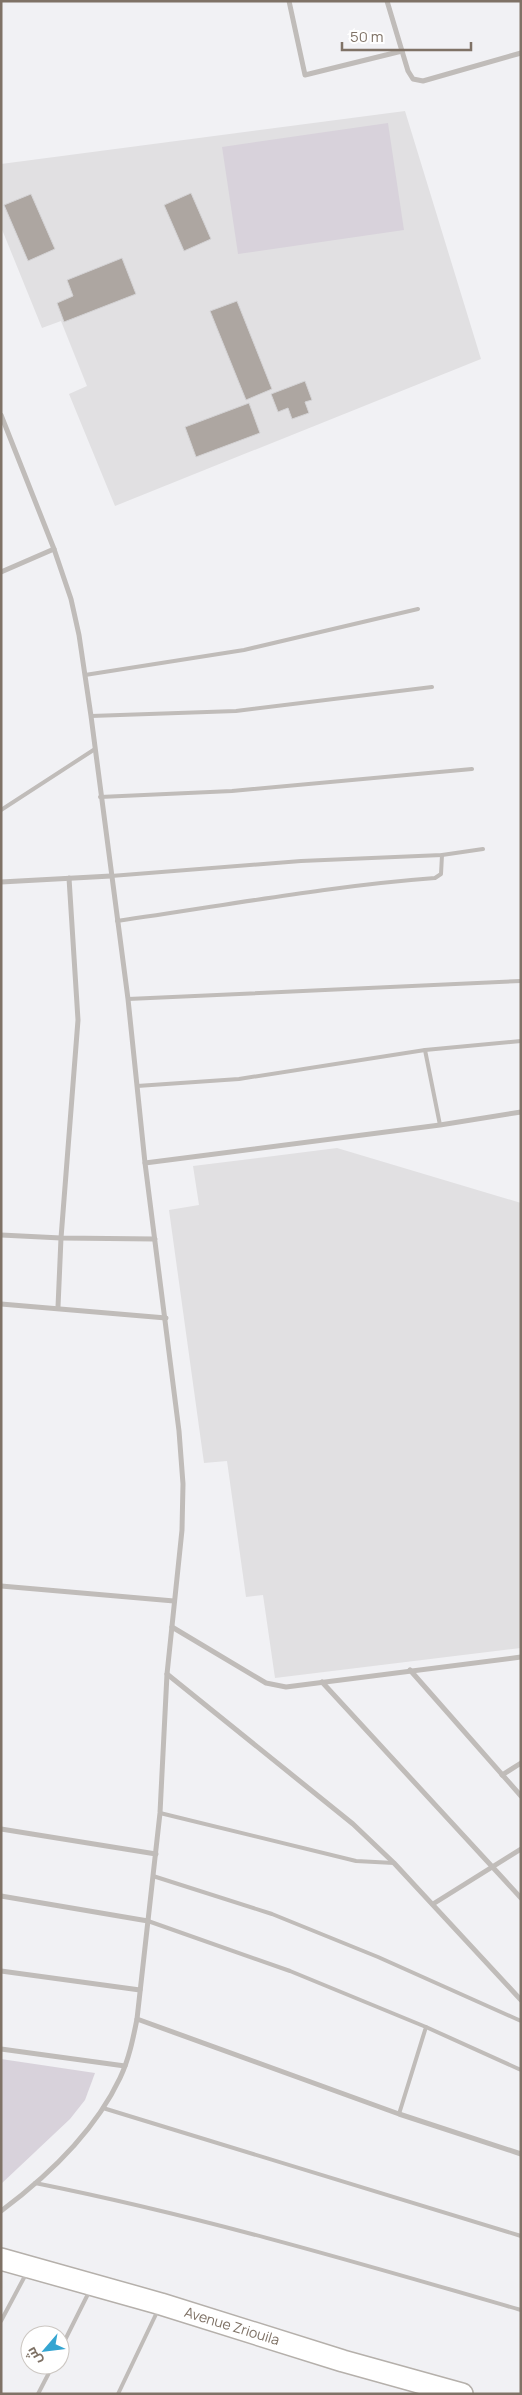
<svg xmlns="http://www.w3.org/2000/svg" width="522" height="2395" font-family="Manrope,Cairo,sans-serif">
	<style>
		.built { fill: #e1e0e2 }
		.green { fill: #d8d2db }
		.building { fill: #ada6a1; stroke: #d4d3d5 }
		.lines { fill: none; stroke-linecap: round; stroke-linejoin: round }
		.secondary-casing { stroke: #b5b0ab; stroke-width: 24 }
		.lane { stroke: #c0bcb9; stroke-width: 4 }
		.street { stroke: #c0bcb9; stroke-width: 5 }
		.secondary { stroke: #fff; stroke-width: 21 }
		.labels { text-anchor: middle; stroke-width: 5; stroke-linejoin: round; paint-order: stroke }
		.street-label { font-size: 14px; fill: #7f7266; stroke: #fff }
	</style>
	<rect width="100%" height="100%" fill="#f1f1f4"/>
	<g class="built">
		<path d="M405 111 481 359 115 506 69 394 87 386 61 321 42 328 1 227V164Z"/>
		<path d="M337 1148 521 1203V1648L275 1678 263 1595 246 1597 227 1461 204 1463 169 1210 199 1205 193 1166Z"/>
	</g>
	<g class="green">
		<path d="M388 123 404 230 238 254 222 147Z"/>
		<path d="M1 2059 95 2073 85 2100 70 2119 1 2184Z"/>
	</g>
	<g class="building">
		<path d="M191 193 211 239 184 251 164 205Z"/>
		<path d="M31 194 55 249 28 261 4 205Z"/>
		<path d="M122 258 136 294 64 322 57 303 73 296 67 280Z"/>
		<path d="M237 301 272 389 246 400 210 311Z"/>
		<path d="M305 381 312 400 305 402 309 413 292 419 288 408 278 412 271 394Z"/>
		<path d="M249 403 260 433 196 457 185 427Z"/>
	</g>
	<g class="lines">
		<defs>
			<path id="secondary" d="M1 2259 161 2304 343 2361 462 2394"/>
		</defs>
		<use href="#secondary" class="secondary-casing"/>
		<g class="lane">
			<path d="M85 675 244 650 418 609"/>
			<path d="M91 716 236 711 432 687"/>
			<path d="M100 797 232 791 472 769"/>
			<path d="M1 810 95 749"/>
			<path d="M111 876 301 861 442 855 483 849"/>
			<path d="M117 921C223 906 328 886 435 878L441 874 442 855"/>
			<path d="M128 999 521 981"/>
			<path d="M425 1050 440 1125"/>
			<path d="M137 1086 239 1079 425 1050 521 1041"/>
			<path d="M160 1813 356 1861 394 1863"/>
			<path d="M153 1876 272 1914 378 1957 521 2021"/>
			<path d="M148 1921 290 1971 426 2027 399 2114"/>
			<path d="M426 2027 521 2070"/>
			<path d="M103 2108 521 2236"/>
			<path d="M35 2183C200 2216 359 2263 521 2310"/>
			<path d="M1 2321 26 2274"/>
			<path d="M60 2350 89 2292"/>
			<path d="M38 2394 53 2365"/>
			<path d="M118 2394 158 2310"/>
		</g>
		<g class="street">
			<path d="M289 1 305 75 402 51"/>
			<path d="M387 1 408 71 413 79 423 81 521 53"/>
			<path d="M1 415 54 549 71 599 79 635 91 716 128 999 145 1163 179 1431 183 1484 182 1530 167 1674 160 1813 137 2019C133 2039 129 2059 120 2078 95 2131 48 2176 1 2211"/>
			<path d="M1 572 54 549"/>
			<path d="M1 882 111 876"/>
			<path d="M145 1163 440 1125 521 1112"/>
			<path d="M1 1235 61 1238 155 1239"/>
			<path d="M1 1304 166 1318"/>
			<path d="M58 1307 61 1238 78 1020 69 878"/>
			<path d="M1 1586 174 1601"/>
			<path d="M172 1627 266 1683 286 1687 521 1657"/>
			<path d="M410 1670 521 1796"/>
			<path d="M167 1674 353 1824 394 1863 521 2000"/>
			<path d="M322 1682 521 1898"/>
			<path d="M502 1775 521 1763"/>
			<path d="M1 1829 156 1854"/>
			<path d="M1 1896 148 1921"/>
			<path d="M433 1904 521 1849"/>
			<path d="M1 1971 140 1990"/>
			<path d="M137 2019 399 2114 521 2154"/>
			<path d="M1 2049 125 2066"/>
		</g>
		<use href="#secondary" class="secondary"/>
	</g>
	<g class="labels">
		<g class="street-label">
			<text transform="translate(232 2326) rotate(17)" y="5">Avenue Zriouila</text>
		</g>
	</g>
	<rect width="522" height="2395" fill="none" stroke="#7f7266" stroke-width="5"/>
	<g transform="translate(45 2350) rotate(242)"><circle r="24" fill="#ffffff" stroke="#ccc7c2"/>
	<path d="M0-4L9 19L0 12L-9 19Z" fill="#34a5d1"/>
	<text y="-8" font-size="14" font-weight="bold" text-anchor="middle" fill="#7f7266">ش</text>
	</g>
	<path d="M342 42v8h129v-8" fill="none" stroke="#7f7266" stroke-width="2.5"/>
	<text x="350" y="42" font-size="15" fill="#7f7266" stroke="#ffffff" stroke-width="4" paint-order="stroke">50 m</text>
</svg>
